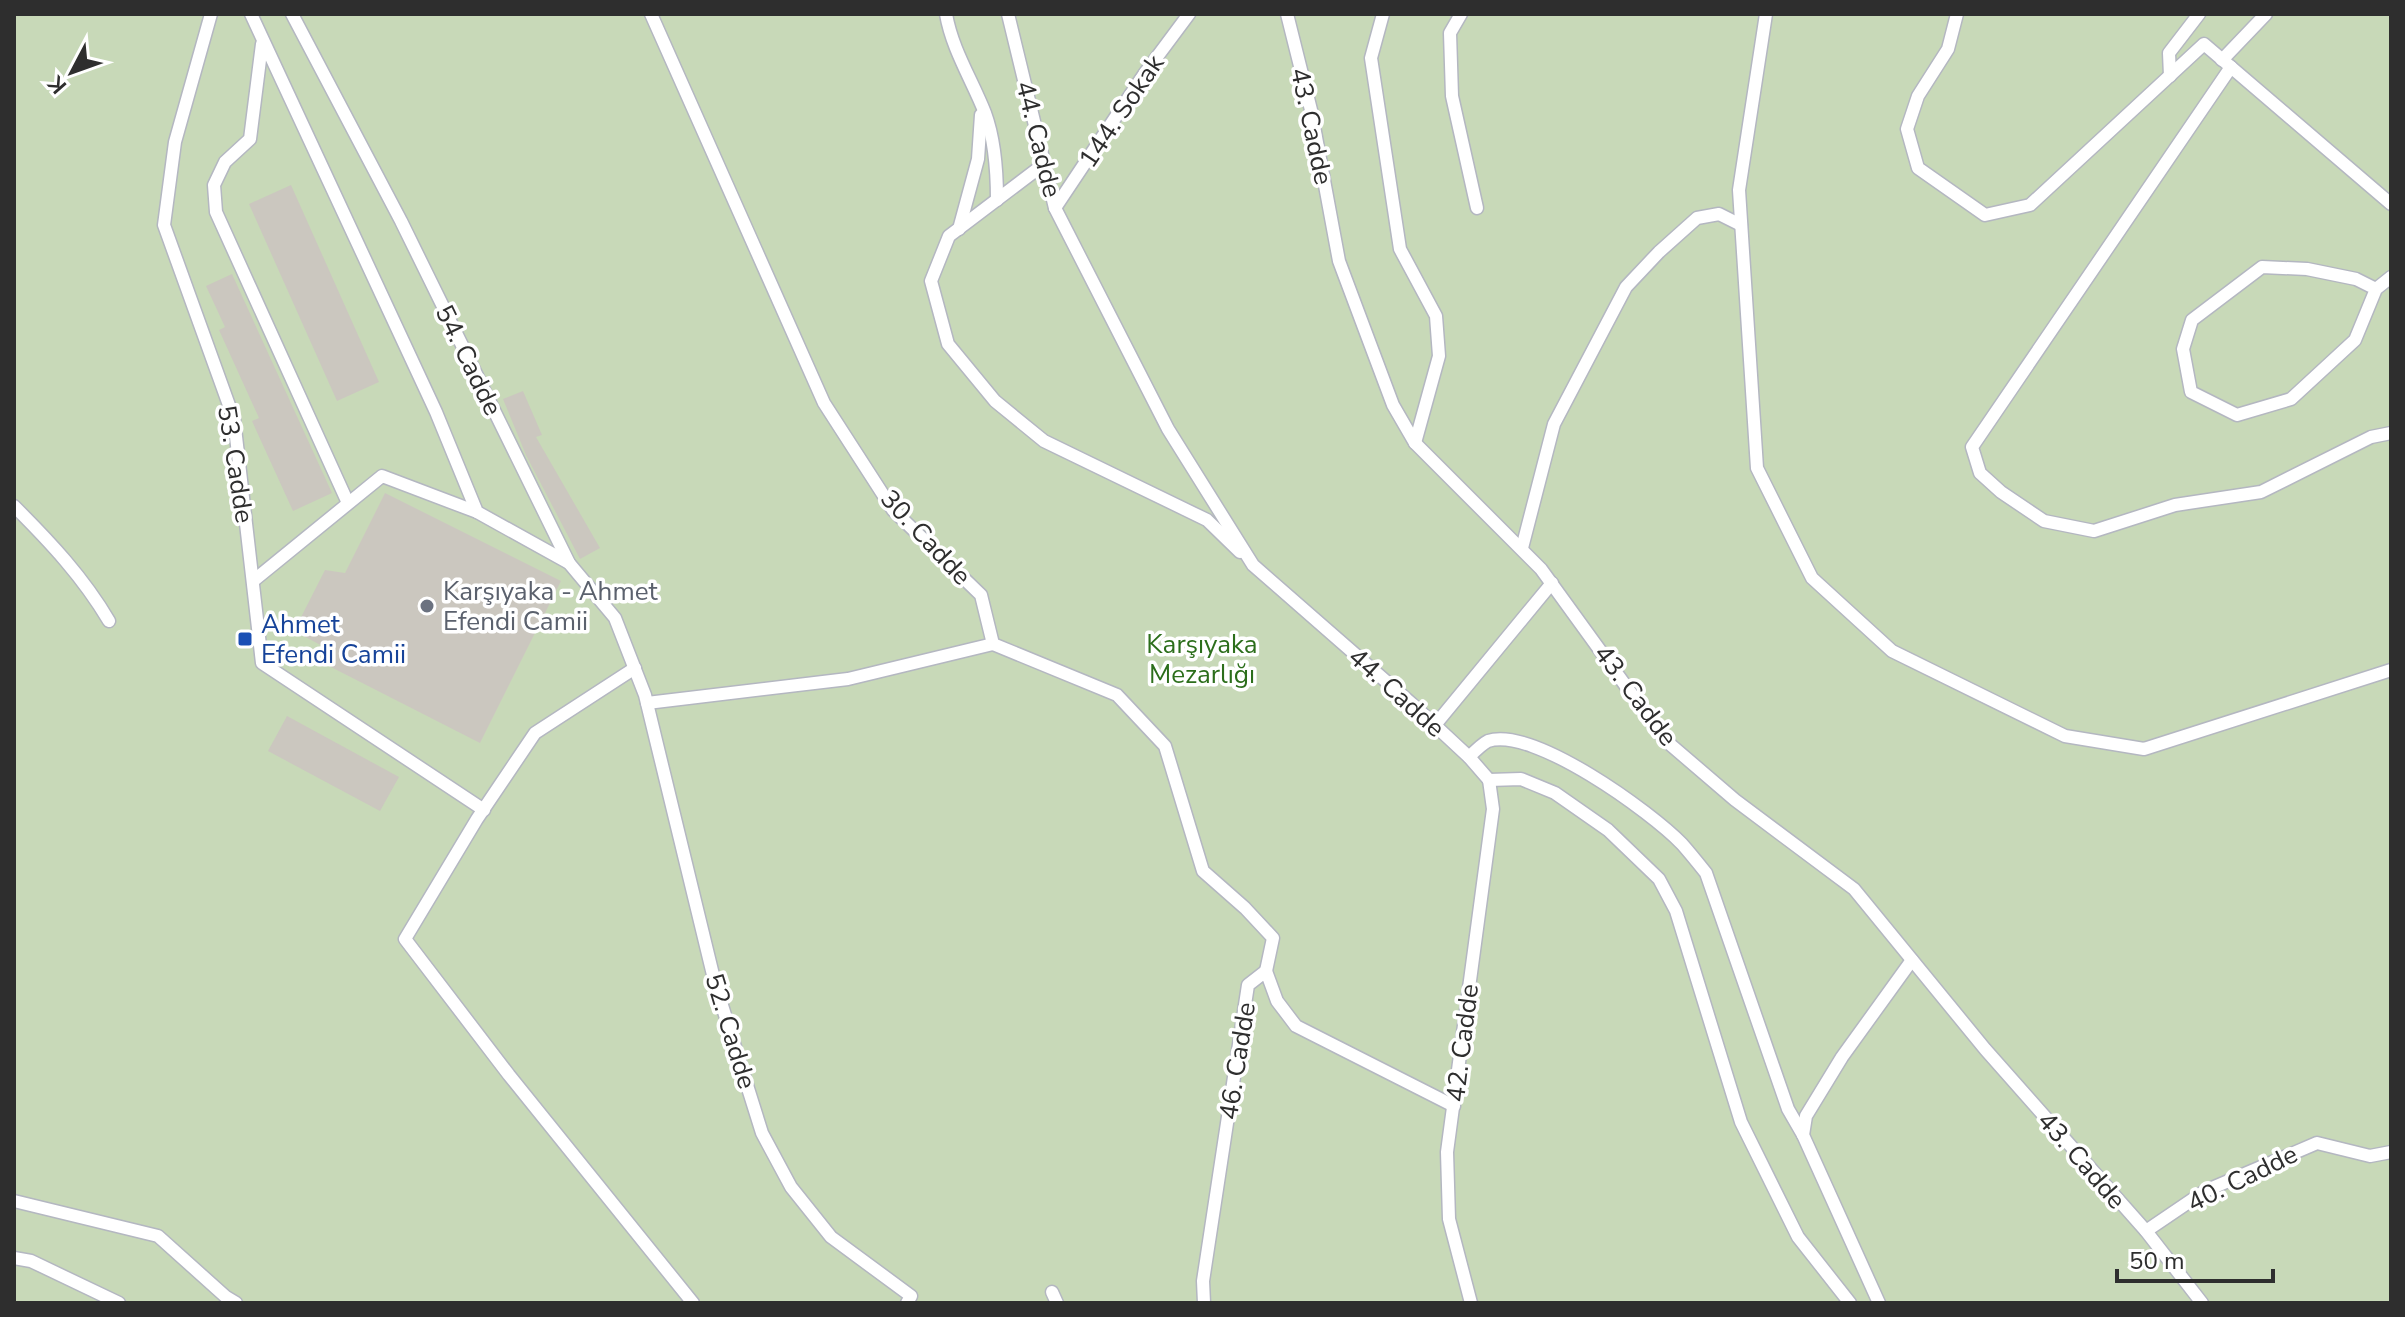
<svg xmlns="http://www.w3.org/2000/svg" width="2405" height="1317" font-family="'Nunito Sans',sans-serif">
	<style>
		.cemetery { fill: #c8d9b8 }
		.building { fill: #cbc7bf }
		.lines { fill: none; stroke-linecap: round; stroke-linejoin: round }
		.lane-casing { stroke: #b4b7c1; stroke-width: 15 }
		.lane { stroke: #fff; stroke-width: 12 }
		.worship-dot { fill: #6b7280; stroke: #fff; stroke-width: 3 }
		.transit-dot { fill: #1a4fb4; stroke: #fff; stroke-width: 3 }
		.labels { text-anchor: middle; stroke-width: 7; stroke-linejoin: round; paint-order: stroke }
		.street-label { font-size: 26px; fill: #2e2e2e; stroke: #fff }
		.worship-label { font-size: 26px; fill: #5b616d; stroke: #fff; text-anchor: start }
		.transit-label { font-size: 26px; fill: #164399; stroke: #fff; text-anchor: start }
		.park-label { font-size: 26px; fill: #2c6e1b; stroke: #fff }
	</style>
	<rect width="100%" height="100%" fill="#efe9e1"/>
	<rect class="cemetery" x="14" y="14" width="2377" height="1289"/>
	<g class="building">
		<path d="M291 185 379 382 337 401 249 204Z"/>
		<path d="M232 274 332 493 293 511 252 421 259 418 219 330 225 327 206 286Z"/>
		<path d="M523 391 542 435 536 437 600 548 580 559 526 455 503 399Z"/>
		<path d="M385 493 561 581 480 743 325 664 332 651 294 631 325 570 345 573Z"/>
		<path d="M287 716 399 777 380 811 268 751Z"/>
	</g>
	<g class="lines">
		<defs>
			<g id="lane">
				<path d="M211 14 175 142 164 225 234 419 262 663 484 810"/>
				<path d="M251 14 436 412 477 512 569 563"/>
				<path d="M292 14 401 221 569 563 615 618 645 695 715 983 762 1133 791 1187 831 1237 911 1296 907 1303"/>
				<path d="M651 14 824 403 893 510 981 595 993 644 1117 695 1165 746 1203 871 1245 908 1273 938 1266 971"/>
				<path d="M946 14C952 49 972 80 985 113 995 140 997 172 997 200"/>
				<path d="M1008 14 1055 208 1168 429 1253 565 1412 704 1469 757 1489 780"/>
				<path d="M1287 14 1311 110 1339 261 1393 405 1415 443 1541 569 1665 740 1735 800 1854 889 1985 1049 2146 1231 2202 1303"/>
				<path d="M1383 14 1371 58 1400 249 1436 316 1439 356 1415 443"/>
				<path d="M1461 14 1450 33 1452 96 1477 208"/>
				<path d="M1766 14 1739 190 1757 468 1812 578 1892 651 2065 736 2144 749 2391 670"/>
				<path d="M1957 14 1948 49 1918 96 1907 129 1918 168 1985 215 2030 205 2204 44 2391 204"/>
				<path d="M262 44 250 139 225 162 214 185 216 212 348 503"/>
				<path d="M2222 60 2266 14"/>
				<path d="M2231 67 1972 447 1980 473 2001 492 2044 521 2094 531 2175 505 2261 492 2371 437 2391 433"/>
				<path d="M2170 76 2169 53 2199 14"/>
				<path d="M1044 164 949 236 931 281 948 344 995 401 1044 441 1207 520 1240 552"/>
				<path d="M1055 208 1145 73 1189 14"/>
				<path d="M959 229 978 159 981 115"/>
				<path d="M2376 289 2356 279 2307 269 2262 267 2192 320 2183 349 2191 392 2237 415 2291 399 2355 340 2376 289 2391 277"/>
				<path d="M14 506C50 542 83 577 109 621"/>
				<path d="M1522 548 1554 424 1626 287 1659 252 1697 218 1719 214 1741 225"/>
				<path d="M253 581 382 476 477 512"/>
				<path d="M635 668 535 733 477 819 405 939 509 1075 693 1303"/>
				<path d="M647 703 848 679 993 644"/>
				<path d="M1435 725 1552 583"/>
				<path d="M1469 757C1474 752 1482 744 1488 741 1533 726 1651 812 1682 844 1690 853 1698 863 1706 873L1788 1109 1803 1135"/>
				<path d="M1489 780 1521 779 1555 793 1608 830 1659 879 1676 911 1741 1122 1798 1237 1850 1303"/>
				<path d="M14 1201 158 1236 226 1297 236 1303"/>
				<path d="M2146 1231 2205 1191 2317 1143 2370 1156 2391 1152"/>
				<path d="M14 1258 31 1261 119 1303"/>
				<path d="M1052 1292 1057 1303"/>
				<path d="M1204 1303 1203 1281 1248 985 1266 971 1277 1001 1296 1026 1454 1106"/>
				<path d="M1471 1303 1449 1219 1447 1152 1493 809 1489 780"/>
				<path d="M1879 1303 1803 1135 1806 1116 1842 1057 1912 960"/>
			</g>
		</defs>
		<use href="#lane" class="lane-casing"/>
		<use href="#lane" class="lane"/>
	</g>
	<circle class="worship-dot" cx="427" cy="606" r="8"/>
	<rect class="transit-dot" x="237" y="631" width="16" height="16" rx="4"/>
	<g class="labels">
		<g class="street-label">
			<text transform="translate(1121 111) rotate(-56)" y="9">144. Sokak</text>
			<text transform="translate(1312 126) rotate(78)" y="9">43. Cadde</text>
			<text transform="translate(1039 139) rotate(76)" y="9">44. Cadde</text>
			<text transform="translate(469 360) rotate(64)" y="9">54. Cadde</text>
			<text transform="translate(236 464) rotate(81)" y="9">53. Cadde</text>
			<text transform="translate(926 537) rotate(47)" y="9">30. Cadde</text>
			<text transform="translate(1397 692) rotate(42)" y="9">44. Cadde</text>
			<text transform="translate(1636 695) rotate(53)" y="9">43. Cadde</text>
			<text transform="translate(731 1031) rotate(73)" y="9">52. Cadde</text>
			<text transform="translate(1462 1043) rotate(-83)" y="9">42. Cadde</text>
			<text transform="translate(1237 1061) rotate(-81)" y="9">46. Cadde</text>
			<text transform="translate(2082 1160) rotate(49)" y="9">43. Cadde</text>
			<text transform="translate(2242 1178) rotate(-26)" y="9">40. Cadde</text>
		</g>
		<g class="worship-label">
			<text x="443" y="600">Karşıyaka - Ahmet<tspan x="443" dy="30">Efendi Camii</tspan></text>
		</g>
		<g class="transit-label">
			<text x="261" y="633">Ahmet<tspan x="261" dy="30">Efendi Camii</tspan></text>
		</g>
		<g class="park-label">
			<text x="1202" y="653">Karşıyaka<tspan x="1202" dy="30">Mezarlığı</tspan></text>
		</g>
	</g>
	<rect width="2405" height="1317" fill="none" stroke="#2e2e2e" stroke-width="32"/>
	<g transform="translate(72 72) rotate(229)" stroke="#ffffff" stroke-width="6" paint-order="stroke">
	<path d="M0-6L14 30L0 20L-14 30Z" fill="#2e2e2e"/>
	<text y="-12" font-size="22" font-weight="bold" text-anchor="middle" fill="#2e2e2e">K</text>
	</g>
	<path d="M2117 1269v12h156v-12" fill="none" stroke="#2e2e2e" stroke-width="4"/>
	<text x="2129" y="1269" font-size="24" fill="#2e2e2e" stroke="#ffffff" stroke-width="6" paint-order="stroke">50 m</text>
</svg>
